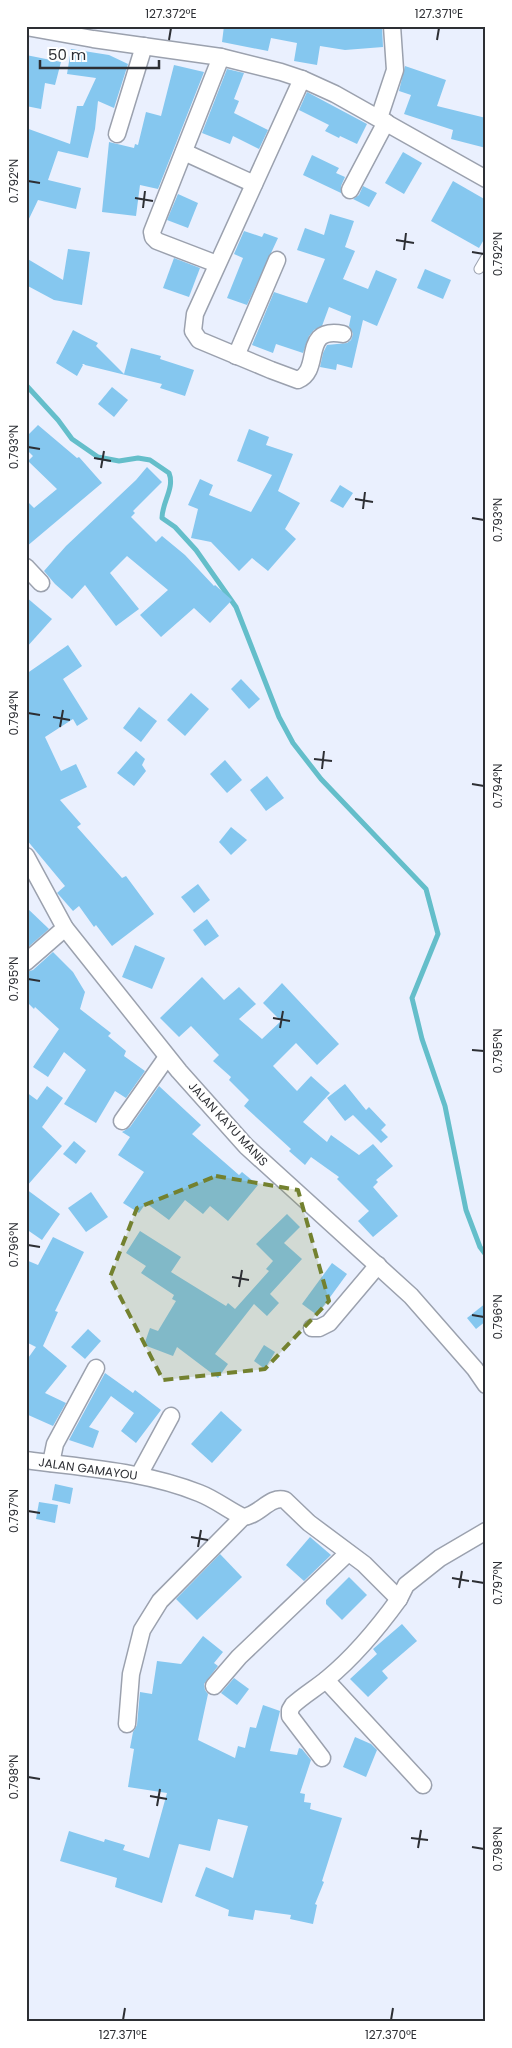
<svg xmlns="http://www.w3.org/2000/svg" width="512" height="2048" font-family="Poppins,sans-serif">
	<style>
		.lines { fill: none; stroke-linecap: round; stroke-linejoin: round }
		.stream { stroke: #64beca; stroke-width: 5 }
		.building { fill: #85c7ef }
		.lane-casing { stroke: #9ba1ae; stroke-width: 11 }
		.street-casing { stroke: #9ba1ae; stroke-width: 19 }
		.lane { stroke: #fff; stroke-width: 9 }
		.street { stroke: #fff; stroke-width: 16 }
		.marked { fill: #73812f; fill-opacity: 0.2; stroke: #73812f; stroke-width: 4; stroke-dasharray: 10 6; stroke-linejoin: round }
		.ticks { fill: none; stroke: #2d2f34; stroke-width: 2 }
		.labels { text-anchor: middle; stroke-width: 4.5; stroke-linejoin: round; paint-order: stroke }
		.street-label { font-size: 12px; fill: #2d2f34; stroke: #fff }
		.neatline { fill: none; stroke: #2d2f34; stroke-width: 2 }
		.ticks-label { font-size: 12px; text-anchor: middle; fill: #2d2f34 }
	</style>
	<rect width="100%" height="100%" fill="#eaf0fe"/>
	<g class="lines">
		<path class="stream" d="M26 385 58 420 72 439 98 457 119 461 138 458 150 460 169 473C175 488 162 502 162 518L175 527 196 550 236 607 279 717 293 743 321 779 426 889 438 934 412 998 422 1039 445 1106 466 1210 480 1247 486 1255"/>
	</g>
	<g class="building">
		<path d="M224 26H382L383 47 345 50 320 46 317 65 294 61 297 43 271 38 268 51 222 42Z"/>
		<path d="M71 49 109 55 128 64 114 108 98 101 95 129 88 158 58 151 48 180 81 188 76 209 38 200 26 225V128L70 144 77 106H83L96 78 67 74Z"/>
		<path d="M26 55 61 62 55 85 45 83 41 109 26 106Z"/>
		<path d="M174 65 204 72 158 189 140 185 136 216 102 212 109 142 134 148 135 144 138 145 146 112 161 116Z"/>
		<path d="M405 66 446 80 437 106 486 118V148L451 139 453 130 404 114 411 95 399 91Z"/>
		<path d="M227 69 244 73 234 99 239 101 234 113 268 130 259 149 233 136 230 144 202 133Z"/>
		<path d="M307 92 367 124 357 144 340 136 339 138 325 131 329 125 299 110Z"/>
		<path d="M403 152 422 163 404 194 385 183Z"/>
		<path d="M312 155 339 168 336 173 345 177 341 186V193L303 175Z"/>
		<path d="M453 181 486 200V236L479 248 431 221Z"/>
		<path d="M363 186 377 193 369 207 353 199 359 195Z"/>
		<path d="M178 194 198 203 188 228 167 220Z"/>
		<path d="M330 214 354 221 345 247 355 251 343 279 368 289 376 270 397 279 377 326 363 320 352 368 337 364 336 370 320 367 323 353 327 345 347 343 351 340 353 334 349 326 351 316 329 307 322 326 314 330 309 336 303 353 276 344 273 353 252 345 274 292 307 303 325 259 297 250 305 228 324 235Z"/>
		<path d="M244 231 262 237 264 233 278 238 247 305 227 298 243 258 234 254Z"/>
		<path d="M68 249 90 252 82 305 54 300 26 285V258L63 280Z"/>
		<path d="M174 258 200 268 189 297 163 288Z"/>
		<path d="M425 269 451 280 443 299 417 288Z"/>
		<path d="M73 330 98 343 96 346 124 374 131 348 161 356 160 359 194 370 185 396 160 388 162 384 85 365 84 364H82L83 365 77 376 56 363Z"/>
		<path d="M112 387 128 400 114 417 98 404Z"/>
		<path d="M38 425 77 458 79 457 102 483 26 547V500L34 508 57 489 28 461 33 456 26 449V437Z"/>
		<path d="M249 429 269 437 266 445 293 454 278 491 300 503 285 529 296 539 268 571 252 558 239 571 211 542 191 538 198 509 188 505 200 479 213 485 209 495 251 512 272 475 237 461Z"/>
		<path d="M147 467 162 482 133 511 135 513 131 517 156 542 162 536 185 555 214 586 215 585 232 600 210 623 194 608 161 637 140 615 168 590 127 556 110 573 139 609 116 626 85 585 72 599 55 584 44 571 66 546 136 480Z"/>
		<path d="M340 485 353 493 343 508 330 501Z"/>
		<path d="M26 597 52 619 26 648Z"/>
		<path d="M68 645 82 666 63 679 88 719 77 726 73 719 45 737 61 771 76 764 87 787 60 800 81 824 77 827 122 878 126 876 154 914 112 946 96 925 94 927 79 906 73 911 59 895 57 893 65 886 26 839V674Z"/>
		<path d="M241 679 260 699 249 709 231 689Z"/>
		<path d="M191 693 209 709 185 736 167 720Z"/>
		<path d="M139 707 157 721 141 742 123 728Z"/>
		<path d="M136 751 145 759 142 765 146 771 134 786 117 773Z"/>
		<path d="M225 760 242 780 227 793 210 774Z"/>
		<path d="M267 776 284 798 266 811 250 790Z"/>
		<path d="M231 827 247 840 231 855 219 842Z"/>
		<path d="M198 884 210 900 194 913 181 897Z"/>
		<path d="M26 907 49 929 26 949Z"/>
		<path d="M207 919 219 936 205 946 193 930Z"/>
		<path d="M135 945 165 958 152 989 122 977Z"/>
		<path d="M53 952 73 972 85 992 80 1009 111 1033 108 1036 126 1051 124 1056 145 1071 126 1098 115 1091 96 1123 64 1104 86 1070 64 1052 48 1077 33 1067 59 1029 35 1007 34 1009 26 1001V972L33 970Z"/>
		<path d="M202 977 224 1000 239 987 256 1004 239 1019 262 1039 281 1021 263 1003 282 983 339 1044 317 1065 296 1043 273 1066 297 1091 311 1076 330 1093 303 1122 327 1142 331 1135 359 1155 373 1144 393 1166 376 1180 378 1182 373 1187 398 1216 373 1237 358 1221 369 1211 337 1179 339 1177 311 1157 305 1165 289 1151 291 1149 244 1106 249 1100 229 1080 231 1077 213 1061 219 1055 191 1026 179 1037 160 1018Z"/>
		<path d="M345 1084 366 1110 369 1107 386 1125 381 1130 388 1137 381 1143 353 1115 345 1121 327 1098Z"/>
		<path d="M47 1086 63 1098 42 1127 62 1146 26 1187V1092L37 1100Z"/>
		<path d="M159 1086 201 1125 192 1134 239 1175 242 1172 258 1185 228 1221 210 1206 203 1214 185 1200 169 1220 146 1203 139 1213 123 1203 144 1172 118 1155 130 1137 122 1132 130 1127Z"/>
		<path d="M74 1141 86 1151 76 1164 63 1154Z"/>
		<path d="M26 1189 60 1214 42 1240 26 1229Z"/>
		<path d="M91 1192 108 1217 86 1232 68 1208Z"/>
		<path d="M287 1214 300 1227 284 1243 302 1259 270 1294 279 1303 267 1316 254 1304 215 1354 228 1364 218 1378 177 1347 173 1356 144 1345 150 1328 158 1331 176 1301 172 1299 174 1295 141 1273 146 1266 126 1253 140 1231 181 1257 171 1272 226 1306 228 1303 235 1309 269 1271 266 1269 273 1261 256 1244Z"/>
		<path d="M53 1237 84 1252 55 1311 58 1312 43 1346 67 1366 45 1393 66 1403 53 1426 26 1414V1361L36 1347 26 1342V1260L38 1265Z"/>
		<path d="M332 1263 347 1274 317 1315 302 1304Z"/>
		<path d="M486 1303V1321L476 1329 467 1318Z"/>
		<path d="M88 1329 101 1341 85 1359 71 1347Z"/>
		<path d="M264 1345 275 1352 265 1369 254 1361Z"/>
		<path d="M105 1373 133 1393 135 1390 161 1410 136 1443 121 1431 134 1413 111 1396 89 1427 99 1431 93 1448 69 1440Z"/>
		<path d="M221 1411 242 1430 212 1463 191 1444Z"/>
		<path d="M55 1484 73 1488 70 1504 52 1500Z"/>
		<path d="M39 1502 58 1505 55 1523 36 1519Z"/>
		<path d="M310 1537 331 1555 304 1581 286 1565Z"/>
		<path d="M220 1554 242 1577 197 1620 176 1599Z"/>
		<path d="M349 1577 367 1595 342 1620 326 1604V1600Z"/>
		<path d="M402 1624 417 1641 382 1671 388 1678 368 1697 350 1679 377 1654 373 1649Z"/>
		<path d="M203 1636 223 1652 214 1663 218 1666 204 1684 205 1690 208 1694 198 1740 235 1758 238 1746 245 1748 250 1727 256 1728 263 1705 280 1711 270 1751 297 1755 299 1748 302 1749 311 1760 300 1793 305 1794 304 1802 311 1803 310 1809 342 1818 322 1881 324 1882 315 1904 317 1905 313 1924 290 1919 291 1915 255 1910 253 1920 228 1916 229 1910 195 1896 206 1867 233 1878 248 1826 218 1819 210 1851 179 1844 162 1903 115 1887 117 1878 60 1861 69 1831 104 1842 105 1839 125 1845 123 1850 149 1858 167 1793 128 1787 134 1749 130 1748 133 1732 137 1725 140 1692 152 1694 157 1661 181 1664Z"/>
		<path d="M234 1678 249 1689 237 1705 221 1693Z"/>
		<path d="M355 1737 371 1744 377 1750 366 1777 343 1767Z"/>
	</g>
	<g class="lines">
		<defs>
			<path id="lane" d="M479 269 486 257"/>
			<g id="street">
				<path d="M26 27 93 39 221 57 281 72 302 79 335 94 486 179"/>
				<path d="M302 79 195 314 193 331 199 340 271 370 298 380C323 370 300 326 343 334"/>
				<path d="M379 118 395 70 392 26"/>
				<path d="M117 134 144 46"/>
				<path d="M184 152 254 184"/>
				<path d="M350 190 386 122"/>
				<path d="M217 264 157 241 153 237 152 232 221 57"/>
				<path d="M236 356 277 260"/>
				<path d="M26 567 41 583"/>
				<path d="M26 856 65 928 179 1071 246 1146 411 1296 475 1369 486 1385"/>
				<path d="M26 962 65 928"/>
				<path d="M122 1121 167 1057"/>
				<path d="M312 1328H319L329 1323 378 1265"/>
				<path d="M26 1460C85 1468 144 1471 199 1493 215 1499 228 1510 243 1517 259 1516 270 1495 285 1500L309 1523 364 1564 399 1599 406 1585 440 1558 486 1531"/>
				<path d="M51 1463 55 1444 96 1368"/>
				<path d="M139 1475 171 1416"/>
				<path d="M326 1680 423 1785"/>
				<path d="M214 1686 239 1657 348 1553"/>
				<path d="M127 1724 131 1674 142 1630 160 1601 243 1517"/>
				<path d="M322 1758 290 1716V1710L293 1705C304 1695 316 1688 327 1679 355 1656 378 1628 399 1599"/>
			</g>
		</defs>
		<use href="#lane" class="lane-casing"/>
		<use href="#street" class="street-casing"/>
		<use href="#lane" class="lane"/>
		<use href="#street" class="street"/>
	</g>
	<path class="marked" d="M216 1176 298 1190 329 1301 265 1369 163 1380 110 1277 137 1208Z"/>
	<path class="ticks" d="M169 40 171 28M437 40 439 28M28 181 40 183M135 198 153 201M143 208 145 191M396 240 414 243M404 250 406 233M472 252 484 254M28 447 40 449M94 458 111 461M101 468 104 451M355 499 373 502M363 509 365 492M472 518 484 520M28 713 40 715M53 717 70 720M60 727 63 710M314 759 332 761M322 769 324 751M472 784 484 786M28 979 40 981M273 1018 290 1021M280 1028 283 1011M472 1050 484 1051M28 1245 40 1247M232 1277 249 1280M239 1287 242 1270M472 1315 484 1317M28 1511 40 1513M191 1537 208 1540M198 1547 201 1530M452 1578 469 1581M472 1581 484 1583M459 1588 462 1571M28 1777 40 1779M150 1796 167 1799M157 1806 160 1789M411 1838 428 1840M472 1847 484 1849M418 1848 421 1830M123 2020 125 2008M391 2020 393 2008"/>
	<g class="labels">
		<g class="street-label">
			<text transform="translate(228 1124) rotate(47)" y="4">JALAN KAYU MANIS</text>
			<text transform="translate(88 1469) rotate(8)" y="4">JALAN GAMAYOU</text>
		</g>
	</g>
	<rect width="512" height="2048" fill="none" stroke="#ffffff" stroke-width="55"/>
	<path d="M40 60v8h119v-8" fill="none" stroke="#2d2f34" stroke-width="2.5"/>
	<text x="48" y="60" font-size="15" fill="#2d2f34" stroke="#ffffff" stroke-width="4" paint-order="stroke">50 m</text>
	<rect x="28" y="28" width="456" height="1992" class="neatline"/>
	<g class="ticks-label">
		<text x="171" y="18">127.372°E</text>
		<text x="439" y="18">127.371°E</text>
		<text transform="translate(14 181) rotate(-90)" y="4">0.792°N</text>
		<text transform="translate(498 254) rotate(-90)" y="4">0.792°N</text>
		<text transform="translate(14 447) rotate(-90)" y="4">0.793°N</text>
		<text transform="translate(498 520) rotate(-90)" y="4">0.793°N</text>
		<text transform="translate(14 713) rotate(-90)" y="4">0.794°N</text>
		<text transform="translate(498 786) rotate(-90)" y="4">0.794°N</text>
		<text transform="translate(14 979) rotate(-90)" y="4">0.795°N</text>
		<text transform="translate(498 1051) rotate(-90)" y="4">0.795°N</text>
		<text transform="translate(14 1245) rotate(-90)" y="4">0.796°N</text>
		<text transform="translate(498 1317) rotate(-90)" y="4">0.796°N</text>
		<text transform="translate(14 1511) rotate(-90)" y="4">0.797°N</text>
		<text transform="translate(498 1583) rotate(-90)" y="4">0.797°N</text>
		<text transform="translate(14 1777) rotate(-90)" y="4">0.798°N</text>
		<text transform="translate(498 1849) rotate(-90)" y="4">0.798°N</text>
		<text x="123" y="2039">127.371°E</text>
		<text x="391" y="2039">127.370°E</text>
	</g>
</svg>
